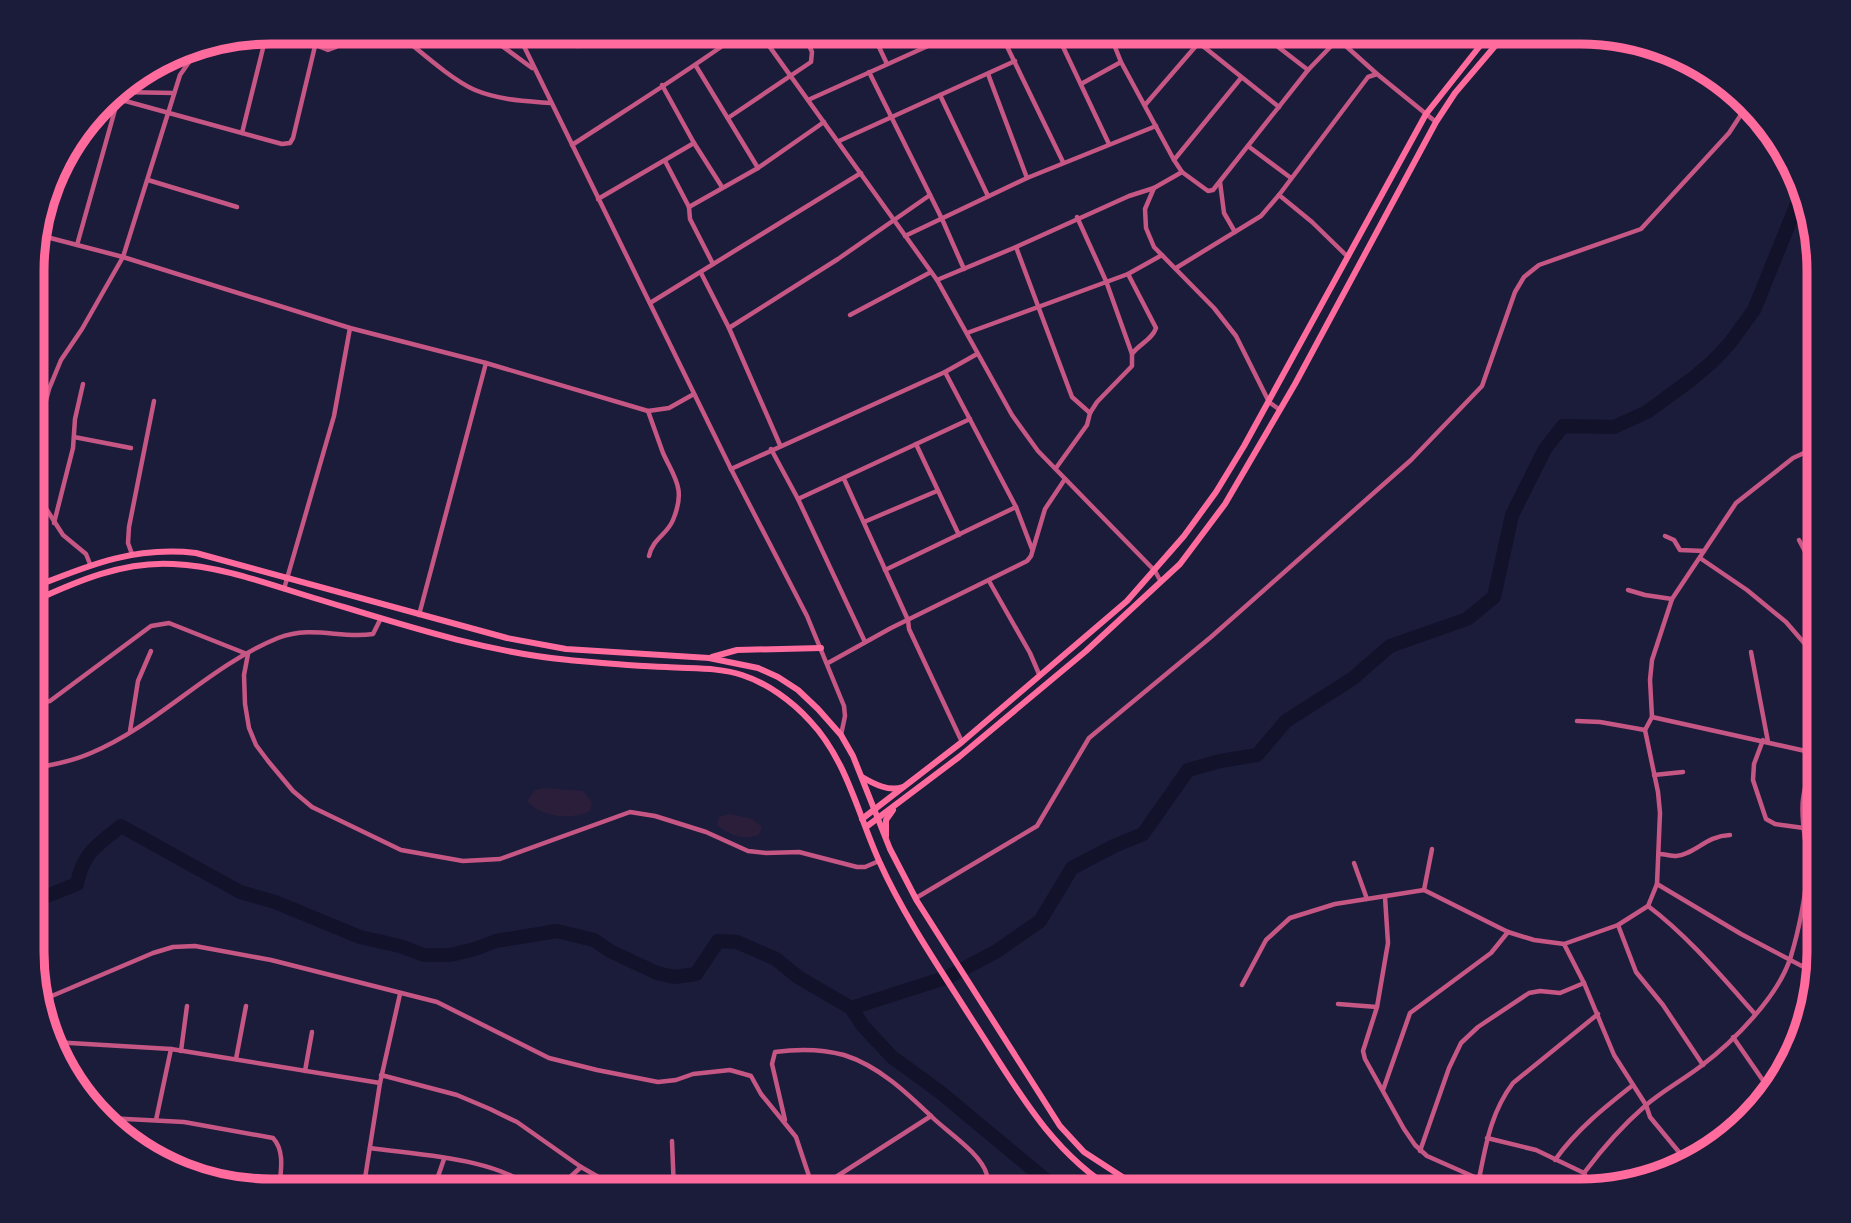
<svg xmlns="http://www.w3.org/2000/svg" width="1851" height="1223" font-family="Arial,sans-serif">
	<style>
		.green { fill: #2a1e3b }
		.lines { fill: none; stroke-linecap: round; stroke-linejoin: round }
		.river { stroke: #12122b; stroke-width: 14 }
		.minor { stroke: #c65784; stroke-width: 4.5 }
		.primary { stroke: #ff6b9d; stroke-width: 6 }
		.rim { fill: none; stroke: #ff6b9d; stroke-width: 9 }
	</style>
	<rect width="100%" height="100%" fill="#1b1b3a"/>
	<g class="green">
		<path d="M545 788 583 791 592 802 590 811C571 821 541 817 527 801L535 790Z"/>
		<path d="M730 814 752 819 762 827 759 835C744 841 729 835 717 825L719 817Z"/>
	</g>
	<g class="lines">
		<g class="river">
			<path d="M34 901 77 884C83 852 97 846 121 826L240 892 275 902 360 937 400 946 424 955H450L475 949 496 941 557 931 594 940 610 951 657 973 674 977 696 974 718 941 737 942 776 959 798 977 851 1008 863 1026 892 1057 940 1092 1059 1191"/>
			<path d="M851 1008 948 977 997 951 1040 921 1072 868 1114 846 1143 834 1188 770 1220 761 1257 755 1286 721 1352 679 1390 646 1467 619 1494 597 1512 515 1545 449 1563 426 1614 427 1647 412 1692 379 1712 362 1730 343 1754 310 1801 194"/>
		</g>
		<g class="minor">
			<path d="M284 32 328 50 336 47 350 32"/>
			<path d="M396 32C418 49 450 79 475 90 499 100 525 101 550 103"/>
			<path d="M483 32 532 68"/>
			<path d="M517 32 731 469 807 616 844 706 845 716 841 735"/>
			<path d="M565 32 574 45 578 46 590 39 588 32"/>
			<path d="M759 32 937 280 1012 415 1038 451 1155 571 1161 582"/>
			<path d="M872 32 887 64"/>
			<path d="M1000 32 1063 162"/>
			<path d="M1056 32 1109 144"/>
			<path d="M1109 32 1121 62 1174 160 1182 172 1208 191 1213 190 1308 70 1338 39"/>
			<path d="M1259 32 1308 70"/>
			<path d="M1333 32 1338 39 1377 74 1436 122"/>
			<path d="M665 41 675 32"/>
			<path d="M1199 43 1279 107"/>
			<path d="M1005 44 1031 32"/>
			<path d="M1114 44 1125 32"/>
			<path d="M696 66 758 168"/>
			<path d="M869 72 942 219 964 269"/>
			<path d="M988 74 1027 178"/>
			<path d="M1081 84 1121 62"/>
			<path d="M662 85 694 143 722 187"/>
			<path d="M115 90 120 92 174 93"/>
			<path d="M940 95 988 196"/>
			<path d="M118 99 282 144 290 143 293 138 315 46"/>
			<path d="M808 100 959 32"/>
			<path d="M1145 105 1208 32"/>
			<path d="M728 118 811 62 812 52 803 32"/>
			<path d="M242 133 267 32"/>
			<path d="M839 141 1015 61"/>
			<path d="M572 145C629 108 687 72 742 32"/>
			<path d="M1248 146 1291 178"/>
			<path d="M1174 160 1241 78"/>
			<path d="M665 161 689 207 690 219 713 264"/>
			<path d="M148 180 237 207"/>
			<path d="M1220 182 1224 213 1235 232"/>
			<path d="M1154 188 1145 209 1146 228 1154 247 1214 308 1236 336 1269 402 1280 410"/>
			<path d="M1279 195 1312 222 1348 257"/>
			<path d="M598 199 694 143"/>
			<path d="M689 207 758 168 824 122"/>
			<path d="M1077 217 1106 281 1132 354"/>
			<path d="M35 234 123 257 350 328 486 363 648 411 669 408 694 394"/>
			<path d="M905 236 1027 178 1156 126"/>
			<path d="M77 245 120 92"/>
			<path d="M1016 247 1072 397 1090 413"/>
			<path d="M1176 268 1261 216 1279 195 1368 77 1377 74"/>
			<path d="M701 273 729 328 780 445"/>
			<path d="M937 280 1016 247 1129 196 1154 188 1182 172"/>
			<path d="M650 303 861 173"/>
			<path d="M850 315 931 272"/>
			<path d="M729 328 838 259 930 195"/>
			<path d="M967 333 1128 274 1162 255"/>
			<path d="M945 372 1016 507 1032 549"/>
			<path d="M34 408 43 412"/>
			<path d="M648 411C653 425 658 439 663 453 675 479 686 489 673 520 667 535 653 538 649 556"/>
			<path d="M74 437 131 448"/>
			<path d="M916 444 959 535"/>
			<path d="M771 449 798 499 865 642"/>
			<path d="M1056 468 1087 425 1090 413 1097 402 1132 366V354C1139 344 1152 340 1156 328L1128 274"/>
			<path d="M731 469 945 372 977 354"/>
			<path d="M844 479 908 620 909 629 962 742"/>
			<path d="M798 499 970 419"/>
			<path d="M864 522 937 491"/>
			<path d="M54 523 73 448 75 419 83 384"/>
			<path d="M1665 536 1674 540 1680 550 1704 551"/>
			<path d="M1799 540 1808 557 1819 560"/>
			<path d="M132 554 128 543 129 527 154 401"/>
			<path d="M1700 558 1747 590 1786 622 1811 651"/>
			<path d="M90 564 86 554 63 535 38 496 35 482 43 412 49 389 61 360 82 329 123 257 180 75 201 45"/>
			<path d="M885 570 1016 507"/>
			<path d="M989 581 1030 653 1039 674"/>
			<path d="M1819 587C1809 628 1809 645 1819 685"/>
			<path d="M284 589 334 416 350 328"/>
			<path d="M1628 590 1645 595 1672 599"/>
			<path d="M419 615 486 363"/>
			<path d="M1751 652 1768 742"/>
			<path d="M248 654 244 675 245 704 249 728 256 745 268 761 293 791 312 807 401 850 463 861 500 859 630 812 655 816 706 832 748 851 766 853 799 852 857 867H865L879 861"/>
			<path d="M828 663 891 628 1027 561 1031 556 1045 509 1065 479"/>
			<path d="M34 704 50 701 151 626 169 623 247 654"/>
			<path d="M1652 717 1819 754"/>
			<path d="M1577 721 1600 722 1645 730"/>
			<path d="M130 731 138 681 151 651"/>
			<path d="M1763 740 1754 764 1753 780 1766 819 1775 824 1804 828"/>
			<path d="M34 768C53 765 73 761 91 753 158 725 209 666 278 638 313 625 340 639 373 634L381 618"/>
			<path d="M1654 775 1683 772"/>
			<path d="M1659 854C1664 854 1671 856 1676 856 1696 854 1705 836 1730 835"/>
			<path d="M1354 863 1367 899"/>
			<path d="M1657 884 1741 934 1817 974"/>
			<path d="M1424 890 1432 849"/>
			<path d="M1385 897 1388 943 1377 1007 1363 1051 1365 1059 1404 1129 1415 1145 1427 1156 1479 1179 1498 1191"/>
			<path d="M916 898 1037 826 1089 738 1211 637 1411 460 1482 386 1515 292 1524 277 1539 265 1641 229 1729 133 1746 107"/>
			<path d="M1648 906C1688 936 1722 977 1755 1014"/>
			<path d="M1618 925 1636 972 1663 1005 1703 1065"/>
			<path d="M1564 944 1584 983 1614 1055 1646 1105 1650 1117 1688 1163"/>
			<path d="M1242 985 1266 940 1290 918 1335 904 1424 890 1508 932 1534 940 1564 944 1618 925 1648 906 1657 884 1660 813 1658 792 1645 730 1652 717 1650 680 1652 660 1672 599 1736 503 1793 458 1804 453 1819 451"/>
			<path d="M40 1001 153 953 173 947 195 946 271 960 437 1002 549 1058 597 1070 658 1082 676 1080 693 1074 730 1070 751 1076 761 1094 796 1137 814 1191"/>
			<path d="M1338 1004 1377 1007"/>
			<path d="M1733 1037 1771 1092"/>
			<path d="M53 1042 171 1049 380 1083"/>
			<path d="M181 1051 187 1006"/>
			<path d="M236 1059 246 1006"/>
			<path d="M305 1071 312 1032"/>
			<path d="M381 1075 457 1095 490 1109 517 1122 581 1167 623 1191"/>
			<path d="M1383 1090 1410 1013 1491 953 1508 932"/>
			<path d="M107 1118 184 1122 273 1138C286 1152 280 1174 279 1191"/>
			<path d="M156 1120 171 1049"/>
			<path d="M785 1120 772 1064 775 1052C797 1049 822 1049 844 1055 879 1066 907 1093 932 1117 947 1132 981 1153 987 1175 989 1180 988 1186 988 1191"/>
			<path d="M1487 1138 1536 1150 1584 1173 1588 1182 1586 1191"/>
			<path d="M672 1141 674 1191"/>
			<path d="M370 1148C419 1155 499 1158 535 1191"/>
			<path d="M1420 1151 1449 1068 1461 1043 1478 1027 1529 993 1540 991 1560 993 1584 983"/>
			<path d="M1555 1160C1576 1130 1605 1107 1633 1085"/>
			<path d="M180 1172 187 1175"/>
			<path d="M1584 1173C1602 1149 1622 1126 1645 1106 1662 1091 1683 1080 1701 1066 1733 1042 1779 996 1791 956 1798 933 1807 892 1807 868 1808 845 1800 822 1803 799 1805 783 1810 768 1815 753"/>
			<path d="M1479 1179C1486 1144 1491 1112 1513 1083L1598 1014"/>
			<path d="M1588 1182 1597 1191"/>
			<path d="M363 1191 380 1083 400 994"/>
			<path d="M433 1191 444 1159"/>
			<path d="M555 1191 581 1167"/>
			<path d="M799 1191H814L931 1116"/>
		</g>
		<g class="primary">
			<path d="M34 587C89 565 134 546 196 553L507 638 566 649 709 658 758 668 778 677 798 690 818 709 841 735 853 756 890 849 917 901 1060 1126 1084 1152 1144 1191"/>
			<path d="M34 601C77 581 124 561 173 564 221 566 268 584 314 598 397 623 483 652 569 660 602 663 634 666 666 667 691 669 718 667 742 675 767 683 792 701 810 721 847 760 858 815 880 863 905 918 939 967 971 1018 1013 1082 1049 1152 1116 1191"/>
			<path d="M712 657 737 650 821 648"/>
			<path d="M862 777C874 784 889 792 903 787"/>
			<path d="M862 819 962 742 1127 601 1184 536 1216 492 1244 446 1426 114 1491 32"/>
			<path d="M866 827 959 757 1086 651 1180 564 1225 504 1295 384 1436 122 1455 93 1507 32"/>
			<path d="M886 836V820L893 810"/>
		</g>
	</g>
	<path d="M0 0H1851V1223H0ZM271 44H1580A227 227 0 0 1 1807 271V952A227 227 0 0 1 1580 1179H271A227 227 0 0 1 44 952V271A227 227 0 0 1 271 44Z" fill="#1b1b3a" fill-rule="evenodd"/>
	<path class="rim" d="M271 44H1580A227 227 0 0 1 1807 271V952A227 227 0 0 1 1580 1179H271A227 227 0 0 1 44 952V271A227 227 0 0 1 271 44Z"/>
</svg>
